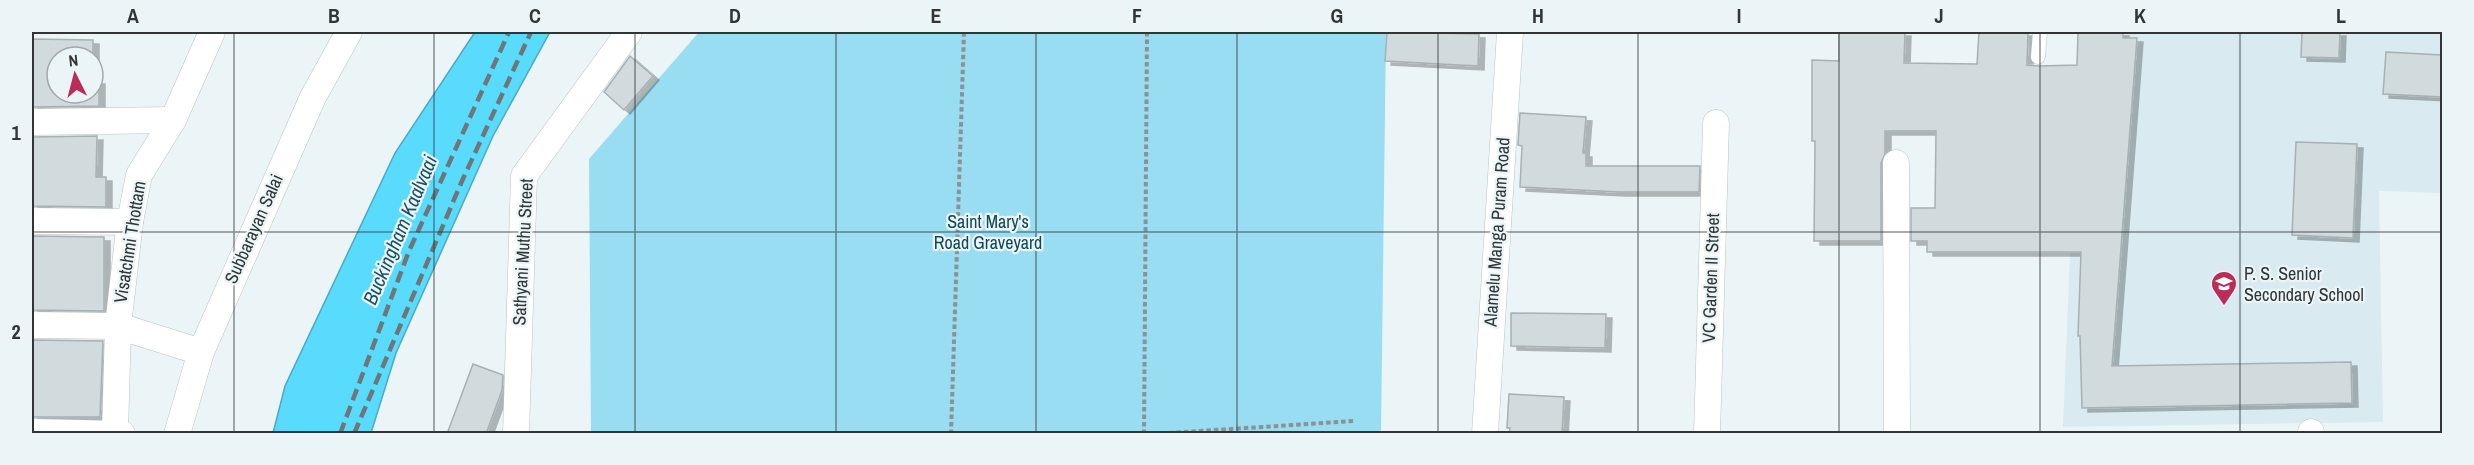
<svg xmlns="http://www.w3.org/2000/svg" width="2474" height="465" font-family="'Archivo Narrow',sans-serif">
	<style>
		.built { fill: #d9eaf0 }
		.green { fill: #98ddf2 }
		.water { fill: #58dbfd; stroke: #4ca9c1; stroke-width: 1.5 }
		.building { fill: #d1dadd; stroke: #a7b0b3; stroke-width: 1.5; filter: url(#shadow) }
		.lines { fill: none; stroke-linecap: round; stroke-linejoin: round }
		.lane-casing { stroke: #b9c3c6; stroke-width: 15 }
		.street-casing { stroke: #b9c3c6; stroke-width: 27 }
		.path { stroke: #8b9294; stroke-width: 4; stroke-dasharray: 4.5 3; stroke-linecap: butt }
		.lane { stroke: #fff; stroke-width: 14 }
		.street { stroke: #fff; stroke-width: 26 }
		.rail { stroke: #707678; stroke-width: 4.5; stroke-dasharray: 12 6; stroke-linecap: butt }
		.grid { fill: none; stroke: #313536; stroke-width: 1.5; stroke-opacity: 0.55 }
		.labels { text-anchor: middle; stroke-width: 4.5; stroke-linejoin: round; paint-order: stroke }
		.park-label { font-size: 18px; fill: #0f4957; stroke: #ebf5f8 }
		.street-label { font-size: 18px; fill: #313536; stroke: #ebf5f8 }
		.poi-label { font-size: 18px; fill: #313536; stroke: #ebf5f8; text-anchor: start }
		.water-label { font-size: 20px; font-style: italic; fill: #19515f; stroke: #ebf5f8 }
		.neatline { fill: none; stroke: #313536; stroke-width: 2 }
		.grid-label { font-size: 20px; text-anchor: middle; font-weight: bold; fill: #313536 }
	</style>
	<defs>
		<filter id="shadow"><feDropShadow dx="6" dy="4" stdDeviation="0" flood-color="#0004"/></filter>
	</defs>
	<rect width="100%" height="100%" fill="#ebf5f8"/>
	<path class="built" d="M2079 32H2442V193L2379 191 2383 422 2063 427Z"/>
	<path class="green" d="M699 32H1386L1381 433H591L589 159Z"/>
	<path class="water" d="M475 32H550L493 136 396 353 371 433H273L285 386 395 153Z"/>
	<g class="building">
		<path d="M1387 32 1479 34 1478 66 1385 61Z"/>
		<path d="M1839 32H1905L1904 63 1977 64 1979 32H2028L2027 65 2038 66 2077 65 2078 32H2123V38H2137L2112 366 2351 362 2352 403 2082 408 2080 336H2078L2081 252H1927V241H1911V208H1935L1936 131H1885V154L1881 163V241H1814L1815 141H1812V60L1839 61Z"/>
		<path d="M2302 32H2340L2339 58 2301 57Z"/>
		<path d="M32 39 93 40V73V57H57V93H93V80H99V106L32 107Z"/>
		<path d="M2386 52 2442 55V97L2383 94Z"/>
		<path d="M630 56 653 76 624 110 604 92Z"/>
		<path d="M1520 113 1586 117 1583 153H1586V166H1700L1699 192H1619L1520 187 1522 146 1518 145Z"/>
		<path d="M97 136 96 177H106V207L32 206V137Z"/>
		<path d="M2296 142 2357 144 2353 238 2292 235Z"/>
		<path d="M32 236 104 237V311L32 310Z"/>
		<path d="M1511 313 1606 314 1605 348 1511 346Z"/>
		<path d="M32 340 103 341 100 417H32Z"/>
		<path d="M473 364 503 375 502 390 486 434H447Z"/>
		<path d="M1509 394 1564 397 1562 434H1509L1510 428H1507Z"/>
	</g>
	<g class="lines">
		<defs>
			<path id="lane" d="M2038 57 2040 32"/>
			<g id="street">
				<path d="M32 122 173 120"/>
				<path d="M1896 163 1897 434"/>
				<path d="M32 221 130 222"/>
				<path d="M32 325 118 326 201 352"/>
				<path d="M32 432 122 434"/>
				<path d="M2311 432V434"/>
				<path d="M115 433 118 326 130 222 139 175 173 120 212 32"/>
				<path d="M177 434 201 352 313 97 349 32"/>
				<path d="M516 434 524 176 629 32"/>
				<path d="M1485 434 1510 32"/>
				<path d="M1707 434 1716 123"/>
			</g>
		</defs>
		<use href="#lane" class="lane-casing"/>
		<use href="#street" class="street-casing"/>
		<g class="path">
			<path d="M951 434 964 32"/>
			<path d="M1144 434 1147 32"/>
			<path d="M1154 434 1354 421"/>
		</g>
		<use href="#lane" class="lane"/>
		<use href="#street" class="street"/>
		<g class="rail">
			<path d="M340 434 409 251 509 32"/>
			<path d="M354 434 462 181 531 32"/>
		</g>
	</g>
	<path class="grid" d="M234 32V434M434 32V434M635 32V434M836 32V434M1036 32V434M1237 32V434M1438 32V434M1638 32V434M1839 32V434M2040 32V434M2240 32V434M32 232H2442"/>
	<defs>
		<symbol id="school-pin" viewBox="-11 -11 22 30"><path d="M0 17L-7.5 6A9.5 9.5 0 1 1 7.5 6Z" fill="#bb2c57" stroke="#ebf5f8"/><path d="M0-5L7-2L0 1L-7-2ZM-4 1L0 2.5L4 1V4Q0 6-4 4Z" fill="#fff"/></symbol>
	</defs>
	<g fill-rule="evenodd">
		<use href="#school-pin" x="2209" y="269" width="30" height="40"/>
	</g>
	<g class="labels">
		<g class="park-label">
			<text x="988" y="228">Saint Mary's<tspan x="988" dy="21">Road Graveyard</tspan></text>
		</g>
		<g class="street-label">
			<text transform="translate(254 229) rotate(-66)" y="6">Subbarayan Salai</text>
			<text transform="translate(1497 232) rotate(-86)" y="6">Alamelu Manga Puram Road</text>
			<text transform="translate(130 242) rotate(-81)" y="6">Visatchmi Thottam</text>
			<text transform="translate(523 252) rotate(-87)" y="6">Sathyani Muthu Street</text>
			<text transform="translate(1711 278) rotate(-88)" y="6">VC Garden II Street</text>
		</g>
		<g class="poi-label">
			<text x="2244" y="280">P. S. Senior<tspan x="2244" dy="21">Secondary School</tspan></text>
		</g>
		<g class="water-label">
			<text transform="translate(400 230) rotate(-67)" y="7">Buckingham Kaalvaai</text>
		</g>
	</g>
	<rect width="2474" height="465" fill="none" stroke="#ebf5f8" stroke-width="66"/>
	<g transform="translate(75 75) rotate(354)"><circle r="28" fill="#ebf5f8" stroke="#a1a8aa" stroke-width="1.5"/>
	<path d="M0-4.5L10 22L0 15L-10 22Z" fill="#bb2c57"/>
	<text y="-9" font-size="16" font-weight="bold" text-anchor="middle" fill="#313536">N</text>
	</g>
	<rect x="33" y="33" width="2408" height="399" class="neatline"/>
	<g class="grid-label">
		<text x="133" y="23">A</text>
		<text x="334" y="23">B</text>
		<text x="535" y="23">C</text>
		<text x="735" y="23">D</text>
		<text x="936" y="23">E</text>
		<text x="1137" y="23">F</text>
		<text x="1337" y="23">G</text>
		<text x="1538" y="23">H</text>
		<text x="1739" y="23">I</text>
		<text x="1939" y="23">J</text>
		<text x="2140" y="23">K</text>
		<text x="2341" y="23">L</text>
		<text x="16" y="140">1</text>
		<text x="16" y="339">2</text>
	</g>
</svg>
